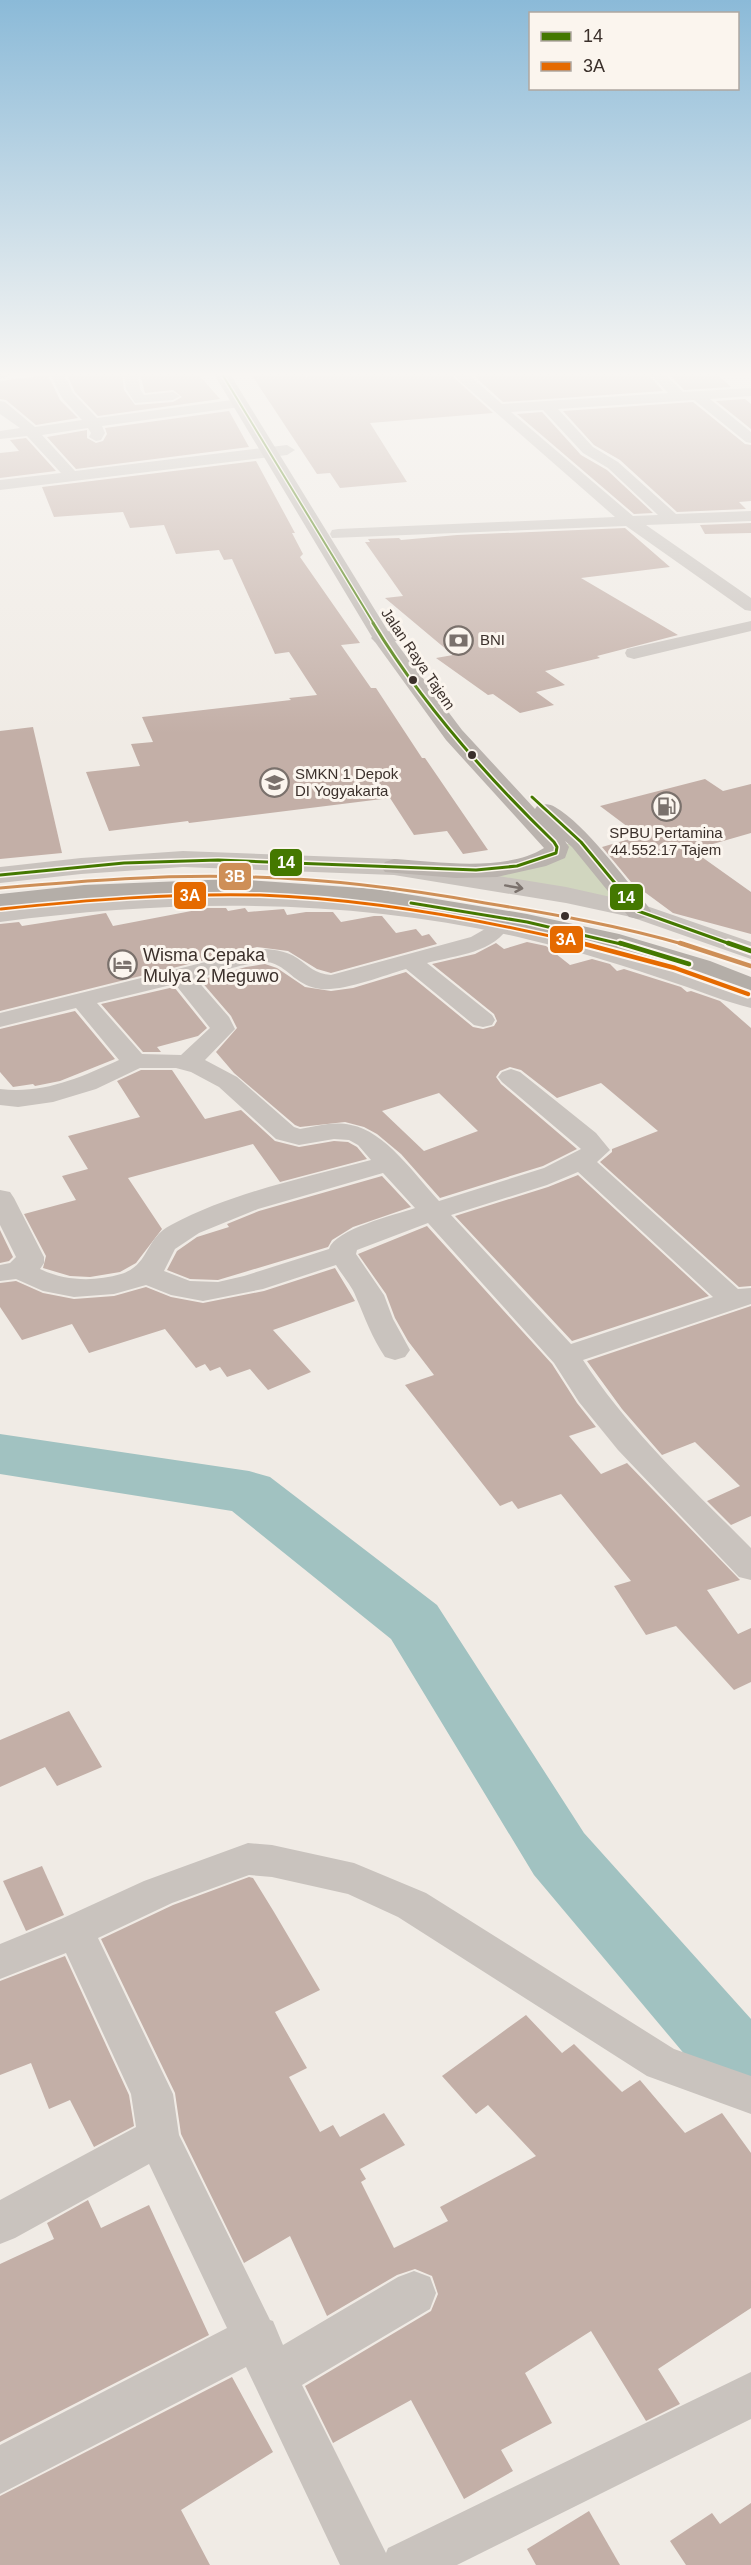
<svg xmlns="http://www.w3.org/2000/svg" width="751" height="2565" font-family="Helvetica,sans-serif">
	<style>
		.green { fill: #d1d6bf }
		.lines { fill: none; stroke-linecap: round; stroke-linejoin: round }
		.river { fill: #a1c2c1; fill-rule: evenodd }
		.building { fill: #c3afa7; fill-rule: evenodd }
		.minor { fill: #c9c3be; fill-rule: evenodd }
		.tertiary { fill: #c9c3be; fill-rule: evenodd }
		.secondary { fill: #bab3ae; fill-rule: evenodd }
		.primary { fill: #b8b1ad; fill-rule: evenodd }
		.trunk { fill: #b4aea8; fill-rule: evenodd }
		.bus-1-far2-casing { stroke: #fbf5ee; stroke-width: 4.5 }
		.bus-1-far1-casing { stroke: #fbf5ee; stroke-width: 6 }
		.bus-1-casing { stroke: #fbf5ee; stroke-width: 9 }
		.bus-2-far1-casing { stroke: #fbf5ee; stroke-width: 6 }
		.bus-2-casing { stroke: #fbf5ee; stroke-width: 9 }
		.bus-3-far1-casing { stroke: #fbf5ee; stroke-width: 6 }
		.bus-3-casing { stroke: #fbf5ee; stroke-width: 9 }
		.bus-1-far2 { stroke: #447800; stroke-width: 2 }
		.bus-1-far1 { stroke: #447800; stroke-width: 3 }
		.bus-1 { stroke: #447800; stroke-width: 4.5 }
		.bus-2-far1 { stroke: #e56a00; stroke-width: 3 }
		.bus-2 { stroke: #e56a00; stroke-width: 4.5 }
		.bus-3-far1 { stroke: #ce8f57; stroke-width: 3 }
		.bus-3 { stroke: #ce8f57; stroke-width: 4.5 }
		.oneway { stroke: #7b726d }
		.bus-dot { fill: #3b302b; stroke: #fbf5ee; stroke-width: 2 }
		.labels { text-anchor: middle; stroke-width: 6; stroke-linejoin: round; paint-order: stroke }
		.far-poi-label { font-size: 15px; fill: #3b302b; stroke: #fbf5ee; text-anchor: start }
		.far-street-label { font-size: 15px; fill: #3b302b; stroke: #fbf5ee }
		.poi-label { font-size: 18px; fill: #3b302b; stroke: #fbf5ee; text-anchor: start }
		.line-badge { stroke: #fbf5ee; stroke-width: 2 }
		.badge-label { font-size: 16px; text-anchor: middle; font-weight: bold; fill: #fff }
	</style>
	<rect width="100%" height="100%" fill="#f0ebe5"/>
	<path class="green" d="M561 844H578L627 905 471 874 509 870Z"/>
	<g class="lines">
		<path class="river" d="M0 1434 249 1471 270 1477 437 1605 584 1833 751 2019V2110L723 2100 534 1875 391 1639 232 1511 0 1474Z"/>
	</g>
	<g class="building">
		<path d="M67 374H122L124 390 135 405 173 402 182 397 173 390 145 393 140 374H198L220 399 98 416 75 392Z"/>
		<path d="M251 374H303L305 377 345 374H450L493 413 370 423 407 482 340 488 330 473 317 474Z"/>
		<path d="M472 374H648L663 391 503 402Z"/>
		<path d="M669 374H717L731 387 684 390Z"/>
		<path d="M48 375 60 400 78 418 36 425 6 400 0 399V381Z"/>
		<path d="M745 399 751 404V429L716 401Z"/>
		<path d="M693 402 745 444 751 445V501L739 502 746 509 677 512 620 460 594 445 563 411Z"/>
		<path d="M229 411 249 447 76 469 47 437 87 430V438L96 443 103 441 107 434 105 428Z"/>
		<path d="M542 412 581 455 607 470 653 513 634 514 517 414Z"/>
		<path d="M26 438 56 471 0 478V453L19 451 10 440Z"/>
		<path d="M256 461 295 533H292L303 554 300 557 360 643 341 645 371 688H376L422 758H425L488 850 463 854 447 831 414 835 390 798 189 823 188 821 109 831 86 772 140 766 131 744 153 742 142 717 291 700 289 698 317 695 289 652 275 654 232 559 224 560 219 550 176 554 164 525 130 528 123 512 54 517 42 487Z"/>
		<path d="M751 523V533L705 534 700 525Z"/>
		<path d="M625 528 670 567 581 578 678 635 597 656 600 658 545 671 565 685 536 692 554 705 520 713 493 694 488 695 436 658 453 655 385 598 403 596 365 542H370L368 539 399 538 401 540 457 535Z"/>
		<path d="M33 727 62 853 0 859V731Z"/>
		<path d="M705 779 723 791 751 784V833L692 850 751 892V934L673 913 631 882 602 847 640 836 600 806Z"/>
		<path d="M207 908H226L228 911 245 908 248 912 284 909 287 915 306 912H333L341 922 374 916H382L396 933 416 929 422 936 429 934 437 944 331 973 317 969 288 951 257 947 0 1011V924L19 922 22 926 106 913 113 926Z"/>
		<path d="M527 942 546 946 570 965 592 959 610 964 617 971 624 969 681 987 687 992 691 991 720 1001 751 1028V1286L739 1287 600 1162 612 1152V1149L658 1131 601 1083 557 1098 521 1070 510 1067 500 1071 496 1077 501 1084 577 1149 543 1166 440 1198 401 1154 377 1134 364 1127 345 1122 300 1127 295 1125 234 1073 216 1052 237 1028 231 1016 200 980 246 967 265 964 277 968 305 987 331 991 353 988 406 972 473 1027 483 1029 494 1026 497 1021 494 1014 432 964 475 954 496 943 504 949ZM439 1093 478 1131 424 1151 382 1111Z"/>
		<path d="M174 987 207 1028 198 1036 157 1047 161 1052H143L101 1004Z"/>
		<path d="M75 1011 115 1059 60 1081 35 1086 33 1084 13 1087 0 1072V1029Z"/>
		<path d="M141 1070H172L205 1119 241 1110 275 1141 299 1147 334 1141 348 1142 357 1147 367 1159 280 1182 253 1144 128 1178 162 1229 136 1263 120 1272 90 1277 70 1276 43 1268 46 1256 24 1214 76 1200 62 1176 88 1169 68 1136 140 1117 117 1081Z"/>
		<path d="M578 1175 709 1296 572 1341 455 1216 548 1187Z"/>
		<path d="M382 1176 411 1207 353 1227 332 1240 328 1247 218 1280 190 1279 167 1270 177 1251 197 1237 229 1227 227 1224 259 1211Z"/>
		<path d="M427 1226 552 1364 577 1403 596 1427 569 1436 601 1474 627 1463 740 1580 707 1590 738 1634 751 1628V1682L734 1690 676 1626 646 1635 614 1586 631 1581 561 1494 518 1509 512 1501 500 1506 405 1385 434 1375 408 1341 395 1318 386 1294 358 1254Z"/>
		<path d="M0 1230 13 1257 9 1261 0 1263Z"/>
		<path d="M335 1268 355 1301 273 1330 311 1372 268 1390 250 1369 227 1377 220 1367 210 1371 205 1364 196 1368 165 1329 89 1353 72 1324 22 1340 0 1307V1283L16 1281 43 1293 74 1299 114 1296 146 1287 171 1297 203 1303 264 1291Z"/>
		<path d="M751 1306V1516L731 1525 707 1501 740 1486 695 1442 662 1455 622 1409 587 1361Z"/>
		<path d="M69 1711 102 1767 57 1786 45 1767 0 1787V1740Z"/>
		<path d="M42 1866 64 1915 26 1931 3 1881Z"/>
		<path d="M249 1877 253 1878 274 1912 320 1990 275 2012 307 2068 289 2077 320 2132 333 2125 340 2137 384 2113 405 2145 360 2169 366 2179 361 2182 394 2248 448 2221 440 2207 536 2156 488 2105 476 2114 442 2076 526 2015 562 2053 574 2044 622 2092 640 2080 685 2133 722 2113 751 2153V2308L658 2369 680 2404 646 2421 591 2331 525 2373 552 2423 501 2450 513 2471 464 2499 411 2400 333 2443 305 2386 431 2311 438 2294 432 2276 415 2269 397 2275 327 2316 290 2236 244 2263 181 2134 175 2093 101 1939 173 1905Z"/>
		<path d="M65 1956 129 2095 134 2126 94 2147 70 2100 49 2109 31 2063 0 2075V1981Z"/>
		<path d="M88 2200 101 2228 149 2205 209 2335 0 2442V2264L54 2239 47 2223Z"/>
		<path d="M232 2377 273 2452 181 2510 210 2565H0V2496Z"/>
		<path d="M751 2503V2565H686L670 2541 712 2513 720 2524Z"/>
		<path d="M589 2511 620 2565H536L527 2549Z"/>
	</g>
	<g class="lines">
		<g class="minor">
			<path d="M0 374H14L0 379Z"/>
			<path d="M50 374H64L73 393 97 418 240 399 247 403 240 407 102 426 105 433 101 440 96 441 89 437 91 433 88 428 42 435 75 471 287 445 295 450 287 455 0 490V480L61 473 27 436 0 439V431L20 428 0 414V401L5 402 35 427 82 420 62 398Z"/>
			<path d="M124 374H138L140 389 144 395 173 392 180 396 173 400 135 403 126 389Z"/>
			<path d="M452 374H468L502 404 668 393 650 374H665L683 392 751 388V396L710 399 751 432V443L746 442 694 400 558 409 593 447 618 462 676 514 751 511V521L646 525 751 598V611L745 610 626 526 332 538 330 534 332 530 338 529 615 517ZM543 410 583 453 608 468 658 515 633 516 511 412Z"/>
			<path d="M751 621V631L634 659 627 657 625 653 627 649Z"/>
			<path d="M499 917 507 919 510 924C495 953 457 955 427 963L492 1015 495 1020 492 1025 483 1027 474 1025 406 969C382 976 345 991 321 989 296 986 290 969 272 963 256 958 214 974 196 979L229 1017 235 1029 205 1060 237 1077 294 1127 300 1129C317 1126 334 1121 351 1125 385 1131 416 1176 439 1201L544 1168 581 1149 502 1082 498 1077 502 1072 511 1069 520 1072 596 1133 610 1150 597 1162 738 1289 751 1288V1304L583 1360C629 1431 692 1488 751 1548V1580L739 1577 618 1450 579 1402 554 1363 428 1223 357 1250 356 1254 384 1295 393 1319 410 1350 405 1357 395 1360 385 1357C372 1338 365 1318 356 1297 352 1286 342 1275 336 1265L263 1289 203 1301 171 1295 146 1285 114 1294 74 1297 43 1291 16 1279 0 1281V1265L10 1263 16 1257 0 1225V1190L10 1192 14 1198 44 1257V1263L40 1269C65 1281 94 1282 121 1274 150 1265 144 1239 171 1225 233 1192 304 1178 371 1160L358 1145 349 1140 334 1139 299 1145 276 1139 219 1087 191 1072 176 1068H140L96 1089 53 1102 18 1107 0 1105V1089C44 1094 79 1078 119 1060L76 1008 0 1027V1013L258 949C271 949 285 950 297 958 309 966 315 974 331 975L471 937 485 929 491 919ZM175 984 210 1028 181 1055 142 1054 97 1003ZM578 1172 713 1297 571 1344 451 1215 547 1185ZM383 1173 415 1208C395 1215 335 1229 329 1249L244 1276 218 1282 190 1281 164 1271 175 1249 199 1233 258 1209Z"/>
			<path d="M248 1843 272 1845 354 1863 426 1893 674 2049 751 2076V2114L647 2076 398 1917 348 1894 272 1877 249 1875 172 1903 98 1938 173 2094 179 2135 270 2320 273 2321 283 2345 398 2277 414 2271 430 2277 436 2293 430 2309 302 2385 386 2553 388 2548 751 2372V2419L457 2565H340L246 2367 0 2494V2445L227 2328 149 2164 15 2238 0 2244V2200L136 2127 131 2094 66 1953 0 1979V1944L61 1919 144 1881Z"/>
		</g>
		<g class="tertiary">
			<path d="M183 851 394 859 566 887 638 903 751 942V959L631 917 566 903 394 875 183 867 81 874 0 883V867L81 858Z"/>
			<path d="M185 890C270 890 355 892 439 905 546 922 650 954 751 991V1008C726 1002 702 992 678 984 628 967 578 951 526 939 354 897 175 899 0 922V906L121 893Z"/>
		</g>
		<path class="secondary" d="M214 374H230L391 636 462 730 535 809 537 806C544 804 549 803 555 807 586 825 623 877 647 905L651 911 647 917 638 919 629 917 572 847 565 841 569 847 565 858 546 866 497 877 456 878 385 872 381 867 385 862 394 859C438 862 506 872 544 848L446 740 375 642Z"/>
		<path class="primary" d="M399 629 406 631 409 635 406 639 382 644 375 642 371 638 375 634Z"/>
		<path class="trunk" d="M233 879 376 889 527 914 619 934 710 961 751 977V995L690 973 604 947 527 930 376 905 233 895 84 901 0 910V894L84 885Z"/>
		<defs>
			<path id="bus-1-far2" d="M222 374 374 624"/>
			<g id="bus-1-far1">
				<path d="M532 797 581 842 638 911 733 945"/>
				<path d="M0 875 124 863 218 860 476 870 517 866 556 853 557 847 554 842C488 778 421 702 373 623"/>
				<path d="M411 903 527 922 625 945"/>
			</g>
			<g id="bus-1">
				<path d="M620 943 689 964"/>
				<path d="M728 943 751 951"/>
			</g>
			<path id="bus-2-far1" d="M1 909C87 900 173 893 260 895 370 899 481 919 588 945"/>
			<path id="bus-2" d="M581 943 675 968 748 994"/>
			<path id="bus-3-far1" d="M0 888C83 881 167 874 250 877 329 879 407 889 485 903 553 914 620 926 686 945"/>
			<path id="bus-3" d="M680 943 751 966"/>
		</defs>
		<use href="#bus-1-far2" class="bus-1-far2-casing"/>
		<use href="#bus-1-far1" class="bus-1-far1-casing"/>
		<use href="#bus-1" class="bus-1-casing"/>
		<use href="#bus-2-far1" class="bus-2-far1-casing"/>
		<use href="#bus-2" class="bus-2-casing"/>
		<use href="#bus-3-far1" class="bus-3-far1-casing"/>
		<use href="#bus-3" class="bus-3-casing"/>
		<use href="#bus-1-far2" class="bus-1-far2"/>
		<use href="#bus-1-far1" class="bus-1-far1"/>
		<use href="#bus-1" class="bus-1"/>
		<use href="#bus-2-far1" class="bus-2-far1"/>
		<use href="#bus-2" class="bus-2"/>
		<use href="#bus-3-far1" class="bus-3-far1"/>
		<use href="#bus-3" class="bus-3"/>
	</g>
	<defs><path id="oneway-shaft" d="M-6 0H5M1.5-3L5.5 0L1.5 3" fill="none" stroke-width="1.6" stroke-linecap="round" stroke-linejoin="round" transform="scale(1.5)"/></defs>
	<use class="oneway" href="#oneway-shaft" transform="translate(514 887) rotate(10)"/>
	<linearGradient id="sky" x2="0" y2="1"><stop stop-color="#8bbad8"/><stop offset="0.51" stop-color="#f8f6f3"/><stop offset="1" stop-color="#f8f6f3" stop-opacity="0"/></linearGradient>
	<rect width="751" height="734" fill="url(#sky)"/>
	<defs>
		<symbol id="bank-ring" viewBox="-11 -11 22 22"><circle r="9.5" fill="#fbf5ee" stroke="#7a716c" stroke-width="1.5"/><path d="M-6-4H6V4H-6ZM0-2.3a2.3 2.3 0 1 0 0 4.6a2.3 2.3 0 1 0 0-4.6Z" fill="#7a716c"/></symbol>
		<symbol id="school-ring" viewBox="-11 -11 22 22"><circle r="9.5" fill="#fbf5ee" stroke="#7a716c" stroke-width="1.5"/><path d="M0-5L7-2L0 1L-7-2ZM-4 1L0 2.5L4 1V4Q0 6-4 4Z" fill="#7a716c"/></symbol>
		<symbol id="fuel-ring" viewBox="-11 -11 22 22"><circle r="9.5" fill="#fbf5ee" stroke="#7a716c" stroke-width="1.5"/><path d="M-5.5-6h7V0h2V4h1.3V-2.5L3-4.5l.8-.8L6-3V5H2.5V1h-1V6h-7ZM-4.2-4.7v3.2H.2V-4.7Z" fill="#7a716c"/></symbol>
		<symbol id="hotel-ring" viewBox="-11 -11 22 22"><circle r="9.5" fill="#fbf5ee" stroke="#7a716c" stroke-width="1.5"/><path d="M-6-4.5h1.5V1H6V5H4.5V3h-9V5H-6ZM-4 0a1.8 1.8 0 1 1 3.6 0ZM.5 0V-2.5h3Q6-2.5 6 0Z" fill="#7a716c"/></symbol>
	</defs>
	<g fill-rule="evenodd">
		<use href="#bank-ring" x="442" y="624" width="33" height="33"/>
		<use href="#school-ring" x="258" y="766" width="33" height="33"/>
		<use href="#fuel-ring" x="650" y="790" width="33" height="33"/>
		<use href="#hotel-ring" x="106" y="948" width="33" height="33"/>
	</g>
	<g class="bus-dot">
		<circle cx="413" cy="680" r="5"/>
		<circle cx="472" cy="755" r="5"/>
		<circle cx="565" cy="916" r="5"/>
	</g>
	<g class="labels">
		<g class="far-poi-label">
			<text x="480" y="645">BNI</text>
			<text x="295" y="779">SMKN 1 Depok<tspan x="295" dy="17">DI Yogyakarta</tspan></text>
			<text x="666" y="838" text-anchor="middle">SPBU Pertamina<tspan x="666" dy="17">44.552.17 Tajem</tspan></text>
		</g>
		<g class="far-street-label">
			<text transform="translate(418 659) rotate(56)" y="5">Jalan Raya Tajem</text>
		</g>
		<g class="poi-label">
			<text x="143" y="961">Wisma Cepaka<tspan x="143" dy="21">Mulya 2 Meguwo</tspan></text>
		</g>
	</g>
	<g class="line-badge">
		<rect x="269" y="848" width="34" height="29" rx="6" fill="#447800"/>
		<rect x="218" y="862" width="34" height="29" rx="6" fill="#ce8f57"/>
		<rect x="173" y="881" width="34" height="29" rx="6" fill="#e56a00"/>
		<rect x="609" y="883" width="35" height="28" rx="6" fill="#447800"/>
		<rect x="549" y="925" width="35" height="29" rx="6" fill="#e56a00"/>
	</g>
	<g class="badge-label">
		<text x="286" y="868">14</text>
		<text x="235" y="882">3B</text>
		<text x="190" y="901">3A</text>
		<text x="626" y="903">14</text>
		<text x="566" y="945">3A</text>
	</g>
	<rect x="529" y="12" width="210" height="78" fill="#fbf5ee" stroke="#aea6a0" stroke-width="1.5"/>
	<rect x="541" y="32" width="30" height="9" fill="#447800" stroke="#aea6a0" stroke-width="1.5"/>
	<text x="583" y="42" font-size="18" fill="#3b302b">14</text>
	<rect x="541" y="62" width="30" height="9" fill="#e56a00" stroke="#aea6a0" stroke-width="1.5"/>
	<text x="583" y="72" font-size="18" fill="#3b302b">3A</text>
</svg>
